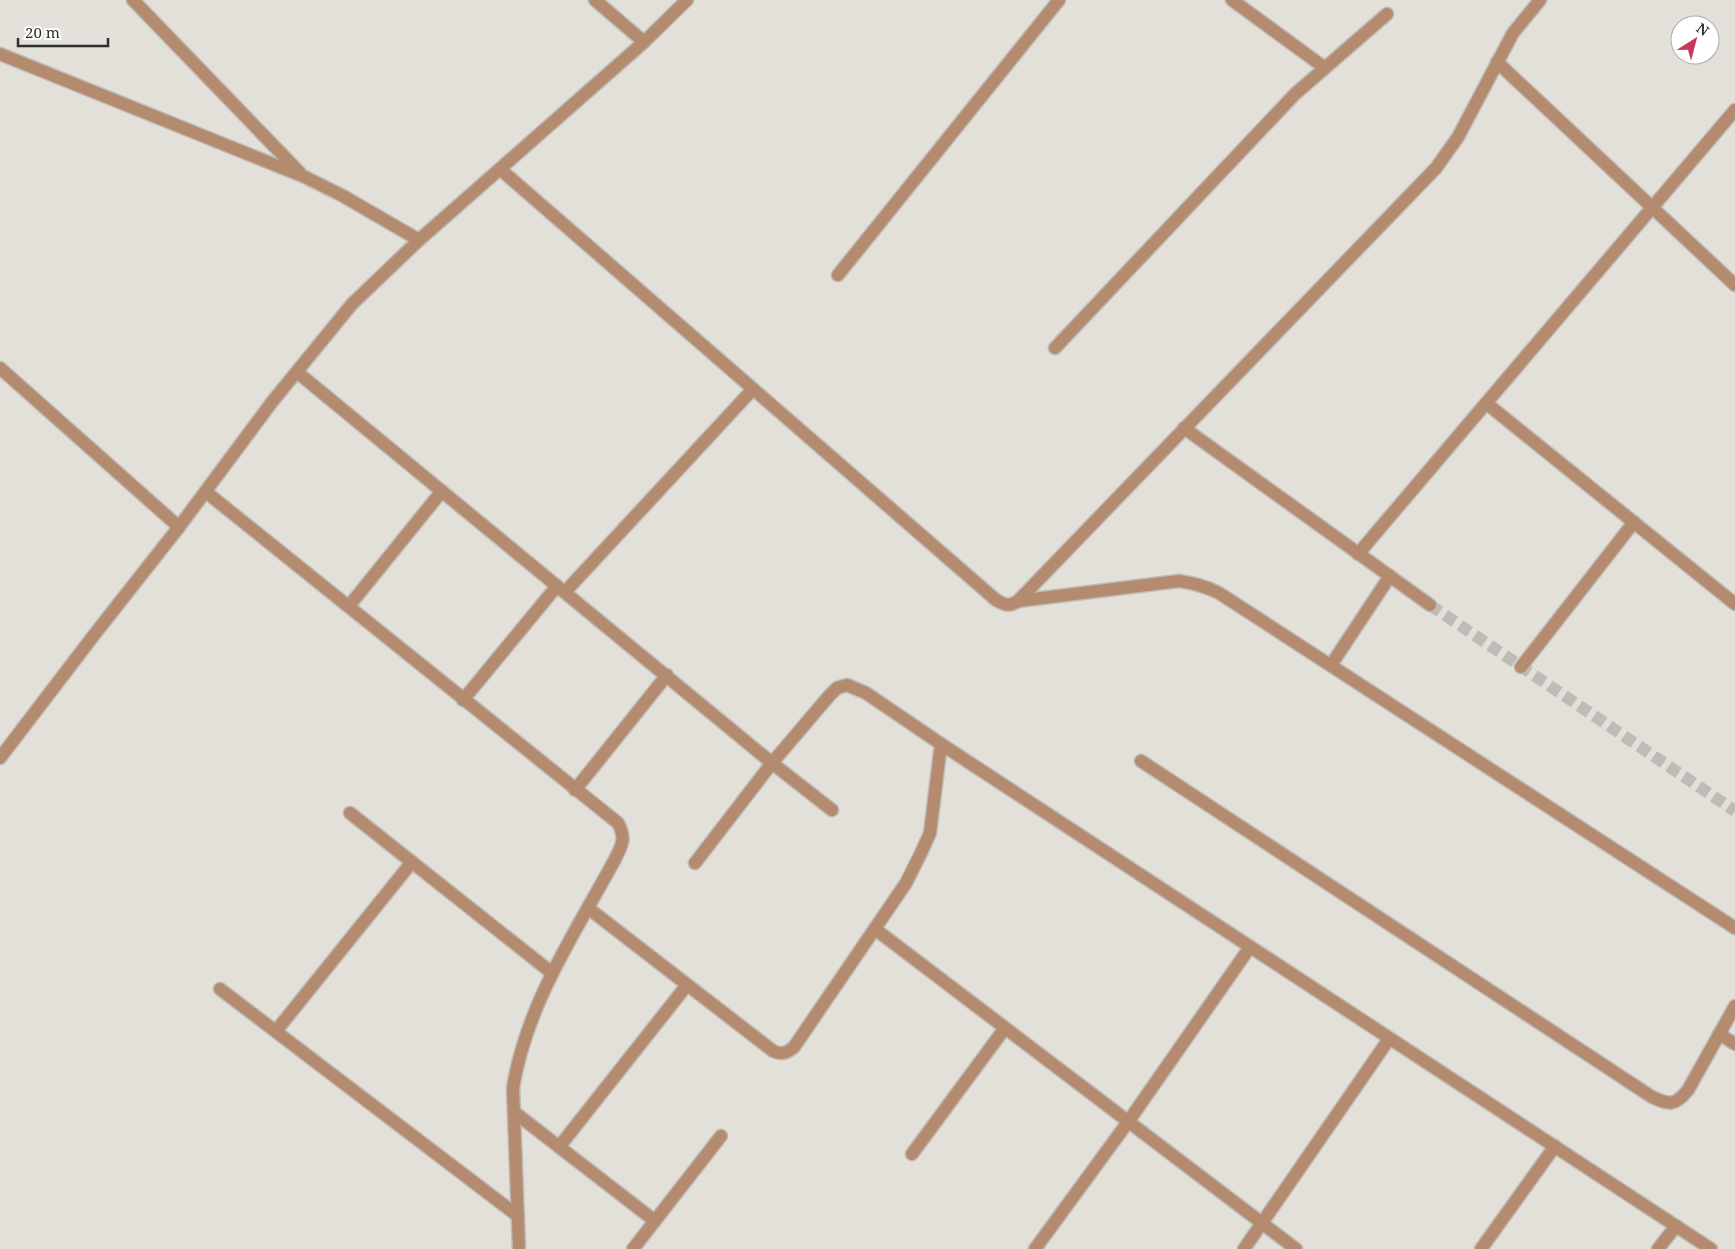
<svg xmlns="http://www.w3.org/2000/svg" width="1735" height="1249" font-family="'Noto Serif',serif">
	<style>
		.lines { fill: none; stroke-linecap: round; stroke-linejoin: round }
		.minor-tunnel { stroke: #bfbcb7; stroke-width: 12; stroke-dasharray: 12 6; stroke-linecap: butt }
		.minor-casing { stroke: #bfbcb7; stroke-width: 15 }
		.tertiary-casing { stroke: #bfbcb7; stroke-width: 15 }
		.minor { stroke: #b48b6f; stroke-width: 12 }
		.tertiary { stroke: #b48b6f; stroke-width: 12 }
	</style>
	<rect width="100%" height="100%" fill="#e3e0da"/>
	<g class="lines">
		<path class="minor-tunnel" d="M1430 605 1735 811"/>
		<defs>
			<g id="minor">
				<path d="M133 0 300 173"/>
				<path d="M595 0 644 42"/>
				<path d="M1232 0 1325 68"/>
				<path d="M0 54 305 177 343 196 419 240"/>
				<path d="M1497 62 1735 285"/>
				<path d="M500 169 996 600C1005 605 1009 607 1018 601L1436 168 1458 137 1513 33 1540 0"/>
				<path d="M838 275 1059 0"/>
				<path d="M1055 348 1295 94 1387 14"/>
				<path d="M0 368 179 527"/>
				<path d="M297 372 772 763 832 810"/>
				<path d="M1486 403 1735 604"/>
				<path d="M1184 428 1430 605"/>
				<path d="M206 492 618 823C627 840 621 847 613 863 574 934 526 1006 513 1088L519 1249"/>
				<path d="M1358 554 1735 110"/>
				<path d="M565 592 753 389"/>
				<path d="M1018 601 1179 581C1194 583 1205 586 1219 593L1735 928"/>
				<path d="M349 606 442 491"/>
				<path d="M1331 665 1390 576"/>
				<path d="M1521 667 1634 522"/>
				<path d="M463 700 557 586"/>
				<path d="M1141 761 1652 1097C1670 1105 1675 1106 1688 1090L1735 1006"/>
				<path d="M575 790 667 675"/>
				<path d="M350 813 552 973"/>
				<path d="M695 863 772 763 829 696 837 688 847 685 866 693 941 744 1711 1249"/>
				<path d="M588 908 773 1051C782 1055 787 1053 794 1047L906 883 921 853 930 833 941 744"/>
				<path d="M875 929 1296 1249"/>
				<path d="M220 989 518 1216"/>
				<path d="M276 1031 412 862"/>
				<path d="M1719 1034 1735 1044"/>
				<path d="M514 1112 655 1221"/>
				<path d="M559 1147 687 985"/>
				<path d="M912 1154 1005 1028"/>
				<path d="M633 1249 721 1136"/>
				<path d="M1035 1249 1128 1122 1250 947"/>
				<path d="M1244 1249 1389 1039"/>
				<path d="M1481 1249 1555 1146"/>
				<path d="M1658 1249 1676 1226"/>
			</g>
			<path id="tertiary" d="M0 758 94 635 179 527 272 402 352 304 419 240 644 42 687 0"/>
		</defs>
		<use href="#minor" class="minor-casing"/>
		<use href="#tertiary" class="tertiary-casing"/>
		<use href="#minor" class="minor"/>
		<use href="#tertiary" class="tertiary"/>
	</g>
	<g transform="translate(1695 40) rotate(36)"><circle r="24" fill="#ffffff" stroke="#acabab"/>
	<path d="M0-4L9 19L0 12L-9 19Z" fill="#c7385f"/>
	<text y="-8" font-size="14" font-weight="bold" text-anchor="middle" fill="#2f2e2c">N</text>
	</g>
	<path d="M18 38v8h90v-8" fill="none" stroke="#2f2e2c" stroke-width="2.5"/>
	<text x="25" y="38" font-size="15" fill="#2f2e2c" stroke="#ffffff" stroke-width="4" paint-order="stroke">20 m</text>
</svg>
